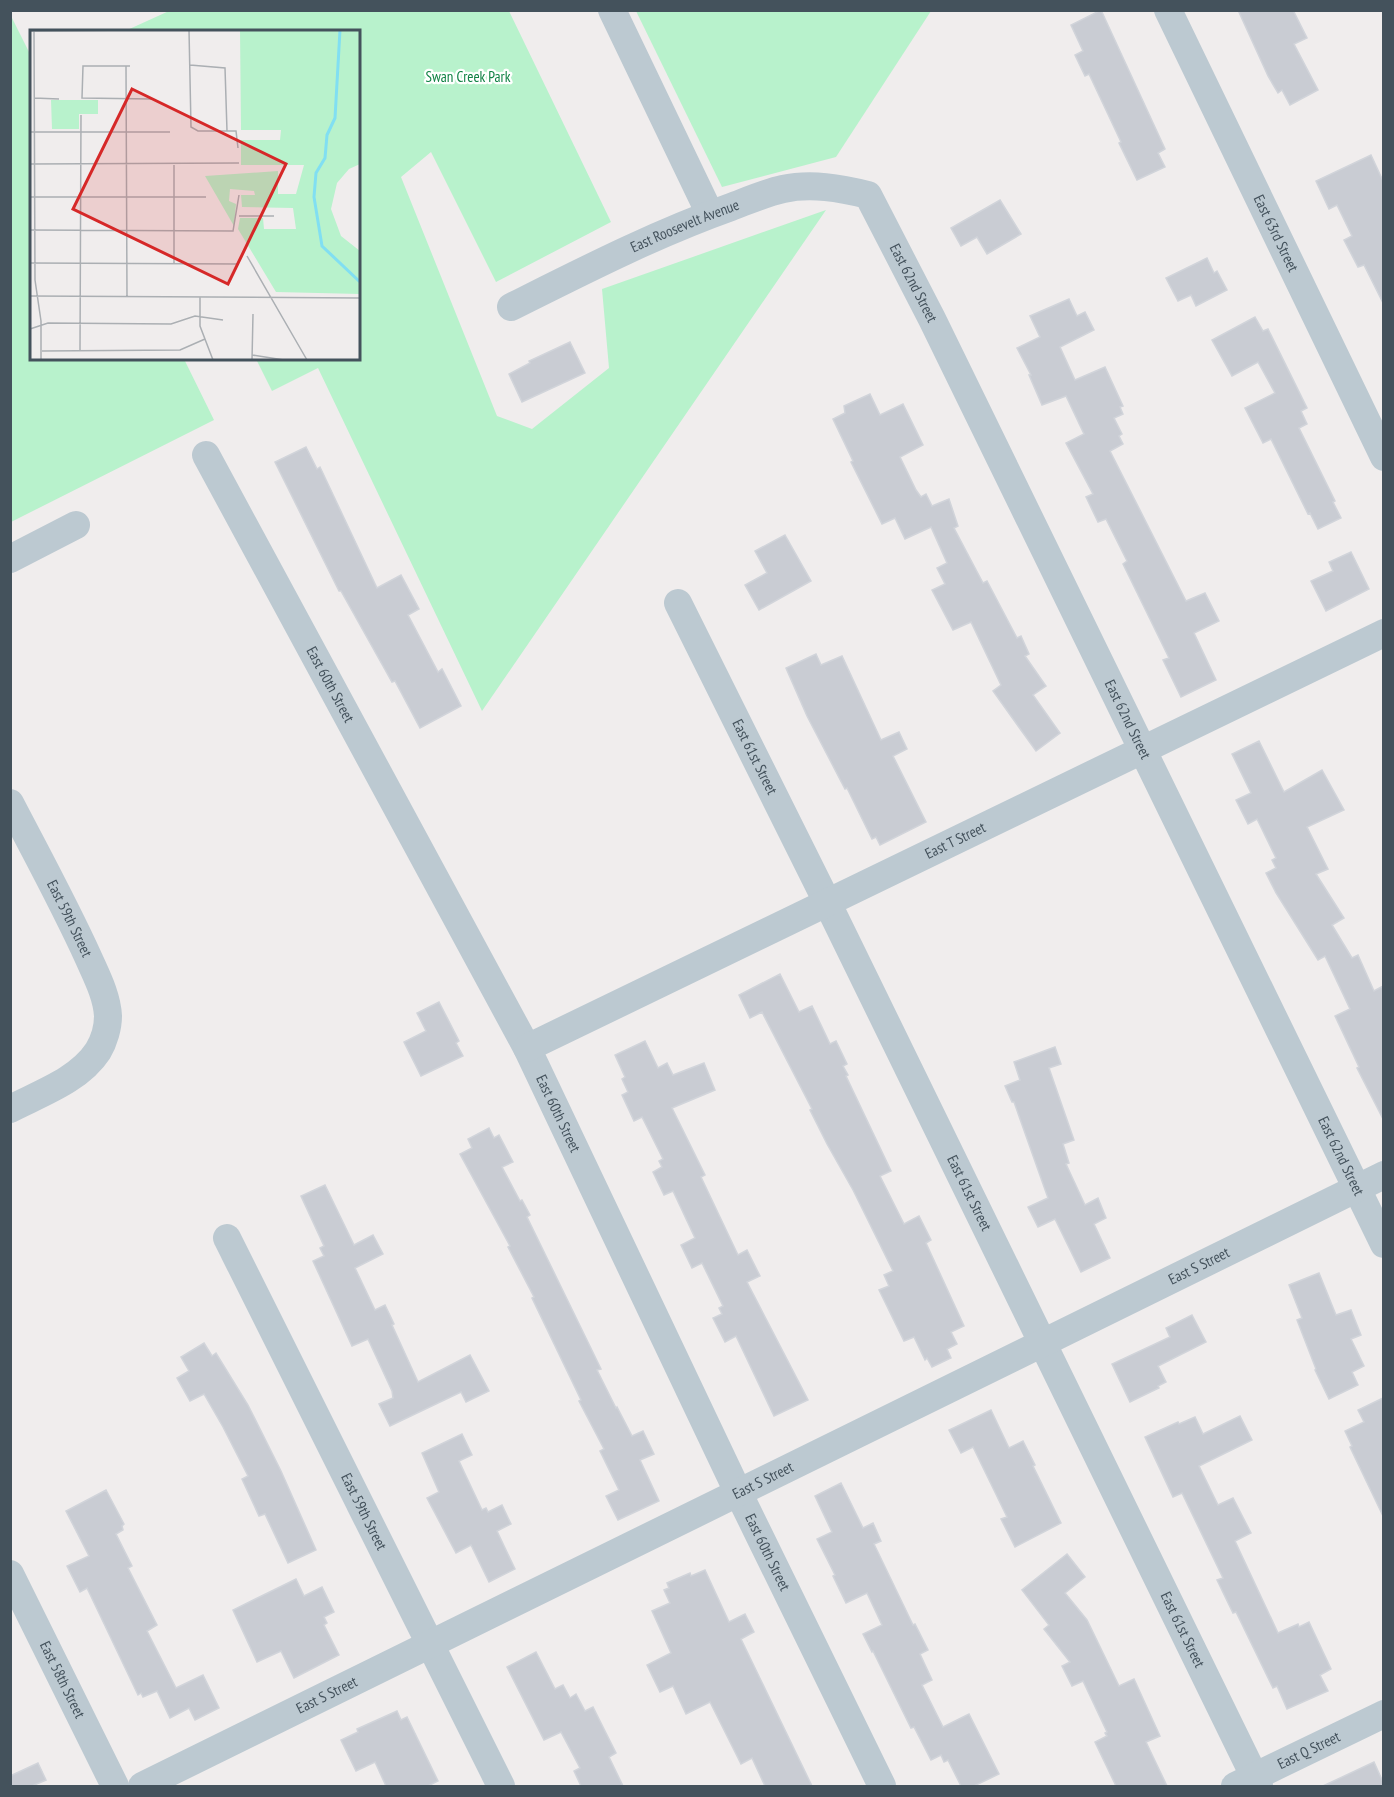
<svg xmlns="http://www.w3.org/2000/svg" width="1394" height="1797" font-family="'PT Sans Narrow',sans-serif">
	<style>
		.green { fill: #b8f2cc }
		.building { fill: #c9ccd3; stroke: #d1d4da; stroke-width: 1.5 }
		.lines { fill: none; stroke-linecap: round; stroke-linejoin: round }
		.minor { stroke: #bcc9d1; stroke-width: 28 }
		.labels { text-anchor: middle; stroke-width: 4.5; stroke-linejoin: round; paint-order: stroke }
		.park-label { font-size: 15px; fill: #108244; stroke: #fff }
		.street-label { font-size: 15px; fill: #44525c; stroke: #fff }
		.inset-river { fill: none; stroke: #81dff2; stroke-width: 3 }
		.inset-road { fill: none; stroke: #abafb3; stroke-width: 1.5 }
		.view { fill: #d62828; fill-opacity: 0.15; stroke: #d62828; stroke-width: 3 }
		.inset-edge { fill: none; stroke: #44525c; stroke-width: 3 }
	</style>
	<rect width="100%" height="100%" fill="#f0eded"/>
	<g class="green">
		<path d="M169 11H509L611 222 496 282 431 152 401 177 497 416 532 429 609 368 602 289 826 210 482 711 318 368 272 391 256 359 358 358V32L125 31Z"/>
		<path d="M636 11H931L836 157 722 187Z"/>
		<path d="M10 14 31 56 32 358 184 359 214 420 11 522Z"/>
	</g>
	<g class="building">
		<path d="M1101 10 1165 149 1158 153 1165 167 1137 180 1119 143 1121 142 1089 74 1085 76 1075 55 1083 51 1071 25Z"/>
		<path d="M1238 10H1293L1307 38 1294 44 1318 90 1290 105 1282 90 1278 93 1268 76Z"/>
		<path d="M1371 155 1383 181V303L1364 265 1358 267 1344 240 1352 236 1337 205 1329 209 1316 181Z"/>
		<path d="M1000 200 1021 234 987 254 977 237 961 246 951 228Z"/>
		<path d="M1207 258 1214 273 1217 271 1227 290 1196 306 1191 295 1178 301 1166 278Z"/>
		<path d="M1069 299 1077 316 1085 312 1094 330 1060 347 1075 380 1105 367 1123 406 1120 407 1123 414 1114 418 1122 434 1119 436 1123 444 1110 451 1186 601 1205 593 1219 621 1194 633 1216 680 1181 697 1163 660 1169 658 1123 564 1127 561 1106 519 1098 522 1086 497 1093 494 1066 443 1084 434 1066 396 1042 405 1029 375H1031L1017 348 1040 337 1030 316Z"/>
		<path d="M1255 317 1263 331 1268 329 1307 408 1301 411 1307 424 1299 428 1335 501 1333 502 1341 518 1318 529 1310 513 1308 514 1271 439 1263 443 1245 408 1275 393 1258 362 1232 376 1212 340Z"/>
		<path d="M570 342 585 373 522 402 509 374 530 363 529 361Z"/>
		<path d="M870 394 880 415 903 404 923 445 900 457 916 490 921 497 926 494 932 506 949 499 958 526 954 528 983 583 987 581 1017 638 1021 636 1029 654 1025 656 1046 686 1033 695 1060 733 1036 751 993 691 1001 685 971 622 953 630 932 590 945 584 937 568 947 563 931 527 905 539 895 518 882 524 851 462 853 461 833 419 845 413 844 406Z"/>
		<path d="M306 447 317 469 320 467 377 588 401 575 419 609 408 615 438 672 442 669 461 706 420 728 395 681 392 682 341 591H339L275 462Z"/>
		<path d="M785 535 811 581 759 610 745 585 767 573 755 551Z"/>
		<path d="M1351 552 1369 589 1326 611 1311 581 1333 571 1329 562Z"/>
		<path d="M816 654 821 665 842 656 881 740 899 732 907 749 893 756 926 822 880 845 876 837 872 839 847 788 845 789 807 716 786 668Z"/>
		<path d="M1259 741 1284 792 1322 770 1344 810 1307 827 1328 869 1316 874 1344 918 1332 925 1352 958 1358 955 1374 991 1383 986V1119L1357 1068 1359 1067 1335 1016 1350 1009 1325 956 1318 960 1276 893 1266 873 1276 868 1272 860 1276 858 1257 819 1248 824 1236 800 1251 793 1232 754Z"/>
		<path d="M780 974 799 1012 812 1006 830 1044 836 1041 847 1064 843 1066 848 1075 846 1076 891 1171 880 1176 904 1224 919 1216 931 1240 926 1243 964 1326 951 1332 957 1344 947 1349 951 1358 932 1367 927 1358 925 1360 914 1337 904 1341 879 1290 889 1286 884 1275 893 1271 853 1190 827 1144 810 1110 812 1109 762 1012 750 1018 739 995Z"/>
		<path d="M439 1002 459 1041 456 1043 463 1056 421 1076 404 1042 426 1031 417 1013Z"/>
		<path d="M645 1041 658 1068 667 1063 673 1075 704 1063 715 1090 672 1108 705 1175 701 1177 738 1255 747 1250 760 1276 747 1282 808 1400 774 1416 736 1336 725 1342 713 1318 722 1314 719 1308 723 1306 702 1263 692 1268 681 1245 695 1238 673 1191 664 1195 653 1172 662 1167 659 1161 663 1159 642 1117 634 1121 622 1095 628 1092 622 1079 625 1077 615 1055Z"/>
		<path d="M1055 1047 1061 1064 1049 1068 1074 1140 1063 1144 1069 1163 1066 1164 1085 1205 1098 1198 1106 1218 1094 1224 1110 1258 1081 1272 1055 1219 1038 1227 1028 1207 1048 1198 1014 1102H1012L1005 1086 1020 1080 1014 1062Z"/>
		<path d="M489 1128 494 1138 499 1135 513 1162 502 1167 520 1201 522 1200 530 1215 527 1217 601 1369 597 1370 616 1408 617 1407 632 1436 643 1431 654 1454 640 1460 659 1501 618 1520 606 1496 619 1490 600 1451 604 1449 579 1401 581 1400 532 1298 534 1297 508 1247 510 1246 460 1154 472 1148 468 1139Z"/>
		<path d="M325 1185 354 1245 373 1235 383 1254 355 1268 375 1310 385 1305 394 1324 392 1325 418 1382 470 1355 489 1391 466 1402 461 1392 390 1426 379 1404 393 1398 392 1391 368 1339 352 1346 313 1261 324 1256 320 1248 324 1246 301 1196Z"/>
		<path d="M1319 1273 1336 1315 1351 1310 1361 1335 1351 1339 1364 1366 1352 1372 1358 1385 1329 1399 1315 1370 1316 1369 1297 1320 1302 1318 1289 1285Z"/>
		<path d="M1192 1315 1206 1342 1158 1366 1166 1382 1158 1386 1159 1388 1130 1402 1112 1364 1170 1337 1166 1328Z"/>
		<path d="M204 1343 212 1356 216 1353 248 1405 281 1471 316 1550 288 1563 265 1514 259 1516 242 1479 248 1476 223 1427 204 1394 190 1401 177 1378 189 1371 181 1357Z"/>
		<path d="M1383 1398V1516L1350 1447 1352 1446 1345 1431 1364 1422 1358 1410Z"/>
		<path d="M991 1410 1009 1448 1023 1441 1035 1465 1033 1466 1061 1523 1015 1547 1001 1519 1007 1517 973 1447 961 1453 949 1430Z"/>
		<path d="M1240 1416 1252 1440 1199 1466 1218 1505 1233 1498 1251 1533 1235 1541 1278 1633 1298 1624 1299 1627 1309 1622 1331 1669 1320 1675 1328 1691 1287 1709 1277 1686 1273 1688 1236 1612 1233 1613 1217 1580 1223 1578 1182 1493 1173 1497 1145 1437 1178 1422 1179 1424 1195 1417 1203 1434Z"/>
		<path d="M462 1434 472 1455 459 1461 482 1510 486 1508 488 1512 502 1505 511 1524 497 1531 515 1569 489 1582 471 1545 456 1553 427 1498 439 1492 422 1453Z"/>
		<path d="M841 1483 863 1528 873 1523 881 1541 874 1544 913 1625 915 1624 928 1650 920 1654 932 1680 922 1685 943 1727 969 1714 999 1774 974 1786H961L948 1760 944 1762 941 1755 931 1760 914 1727 911 1728 873 1651 872 1652 863 1634 882 1625 867 1593 846 1603 833 1576 835 1575 817 1539 832 1532 815 1496Z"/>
		<path d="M106 1490 124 1524 122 1526 123 1530 116 1534 132 1566 128 1568 157 1625 147 1631 176 1688 203 1675 219 1708 195 1720 189 1708 170 1718 157 1691 143 1697 141 1693 138 1695 87 1588 80 1592 67 1566 89 1556 66 1511Z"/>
		<path d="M1067 1554 1085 1577 1065 1593 1087 1620 1119 1686 1134 1679 1160 1736 1146 1742 1167 1786H1116L1095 1742 1107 1736 1105 1733 1107 1732 1083 1681 1072 1686 1062 1666 1070 1662 1044 1629 1049 1625 1022 1590Z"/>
		<path d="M705 1570 729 1622 745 1614 754 1632 741 1639 812 1786H765L752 1758 741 1764 710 1702 686 1714 673 1686 660 1692 647 1665 671 1653 652 1611 670 1603 664 1590 669 1588 667 1583 690 1573 691 1576Z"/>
		<path d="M296 1579 304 1596 322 1587 334 1612 324 1617 327 1623 324 1625 339 1655 294 1678 281 1651 257 1662 233 1610Z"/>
		<path d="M536 1652 555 1689 563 1685 570 1698 576 1694 585 1711 593 1707 616 1753 609 1757 623 1786H581L574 1771 580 1768 561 1732 544 1740 507 1667Z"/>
		<path d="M397 1711 401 1720 407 1717 438 1781 428 1786H386L375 1762 356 1771 341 1740 358 1732 357 1729Z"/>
		<path d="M1374 1762 1383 1782V1786H1323Z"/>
		<path d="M38 1763 46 1780 32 1786H10V1776Z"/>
	</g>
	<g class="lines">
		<g class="minor">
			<path d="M612 10 710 214"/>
			<path id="s1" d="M1168 10 1384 457"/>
			<path id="s2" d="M511 307C583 271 655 234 731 207 747 201 765 193 783 189 811 183 840 188 868 195L932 319 1384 1244"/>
			<path id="s3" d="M206 455 527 1048 738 1492 882 1786"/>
			<path d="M10 559 76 525"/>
			<path id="s4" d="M678 603 827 902 1259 1786"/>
			<path id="s5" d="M10 803C37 855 65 906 89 959 97 977 107 996 108 1016 108 1027 104 1041 98 1051 79 1080 41 1093 10 1109"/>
			<path id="s6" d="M527 1048 1384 633"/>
			<path id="s7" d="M227 1238 501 1786"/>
			<path id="s8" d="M10 1574 115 1786"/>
			<path id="s9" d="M142 1786 1384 1175"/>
			<path id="s10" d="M1235 1786 1384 1714"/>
		</g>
	</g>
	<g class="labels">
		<g class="park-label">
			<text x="468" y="82">Swan Creek Park</text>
		</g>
		<g class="street-label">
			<text dy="5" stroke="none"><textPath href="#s2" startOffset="192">East Roosevelt Avenue</textPath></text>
			<text dy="5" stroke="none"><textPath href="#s1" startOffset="248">East 63rd Street</textPath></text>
			<text dy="5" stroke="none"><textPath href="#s2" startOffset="482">East 62nd Street</textPath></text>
			<text dy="5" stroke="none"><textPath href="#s3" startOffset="261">East 60th Street</textPath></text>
			<text dy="5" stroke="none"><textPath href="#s2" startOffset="968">East 62nd Street</textPath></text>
			<text dy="5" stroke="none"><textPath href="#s4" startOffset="172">East 61st Street</textPath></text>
			<text dy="5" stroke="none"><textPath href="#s6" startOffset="476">East T Street</textPath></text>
			<text dy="5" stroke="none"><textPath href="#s5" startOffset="130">East 59th Street</textPath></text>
			<text dy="5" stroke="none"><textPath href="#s3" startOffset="747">East 60th Street</textPath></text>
			<text dy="5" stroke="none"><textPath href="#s2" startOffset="1454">East 62nd Street</textPath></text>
			<text dy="5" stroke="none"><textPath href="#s4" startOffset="658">East 61st Street</textPath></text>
			<text dy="5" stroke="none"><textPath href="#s9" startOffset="1178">East S Street</textPath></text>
			<text dy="5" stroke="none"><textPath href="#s9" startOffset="692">East S Street</textPath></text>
			<text dy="5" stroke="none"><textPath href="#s7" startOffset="306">East 59th Street</textPath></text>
			<text dy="5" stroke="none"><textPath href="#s3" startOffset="1233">East 60th Street</textPath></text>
			<text dy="5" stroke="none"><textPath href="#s4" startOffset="1144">East 61st Street</textPath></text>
			<text dy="5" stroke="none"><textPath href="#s8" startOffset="118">East 58th Street</textPath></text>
			<text dy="5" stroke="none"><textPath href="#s9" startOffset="206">East S Street</textPath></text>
			<text dy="5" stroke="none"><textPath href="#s10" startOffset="82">East Q Street</textPath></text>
		</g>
	</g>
	<g transform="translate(30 30)">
		<rect width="330" height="330" fill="#f0eded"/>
		<path d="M210 0H330V134L319 139 307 153 301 179 311 206 330 221V264L246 262 208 199 210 188H233L234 199H266L263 178 212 177 211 165H225L224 161 200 159 199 171 206 174 204 196 175 146 248 141V164H266L274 135H211V110H250L251 100H211ZM21 70H68V84H49V99H22Z" fill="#b8f2cc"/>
		<path class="inset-river" d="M310 0 305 88 297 105 295 128 286 143 284 167 292 216 330 252"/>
		<path class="inset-road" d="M4 0 5 250 11 291V330M159 0 161 97 168 101H206L208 118M0 1 106 0M160 35 195 38 197 101M96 36 97 267M100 36H53L52 68 122 69M4 68 29 69M0 102H140M0 134 209 133M0 167H176M209 186H244M0 200 203 201 209 165M217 226 277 330M0 233 209 234M144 234V135M0 266 330 268M170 267V296L183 330M0 299 18 293 141 294 165 286 193 290M50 320 51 85M12 321 150 320 175 309M222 325 254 330M222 330 223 284"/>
		<path class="view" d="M102 59 256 134 198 254 43 179Z"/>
		<rect width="330" height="330" class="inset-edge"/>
	</g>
	<rect width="1394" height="1797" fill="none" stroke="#44525c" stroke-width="24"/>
</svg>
